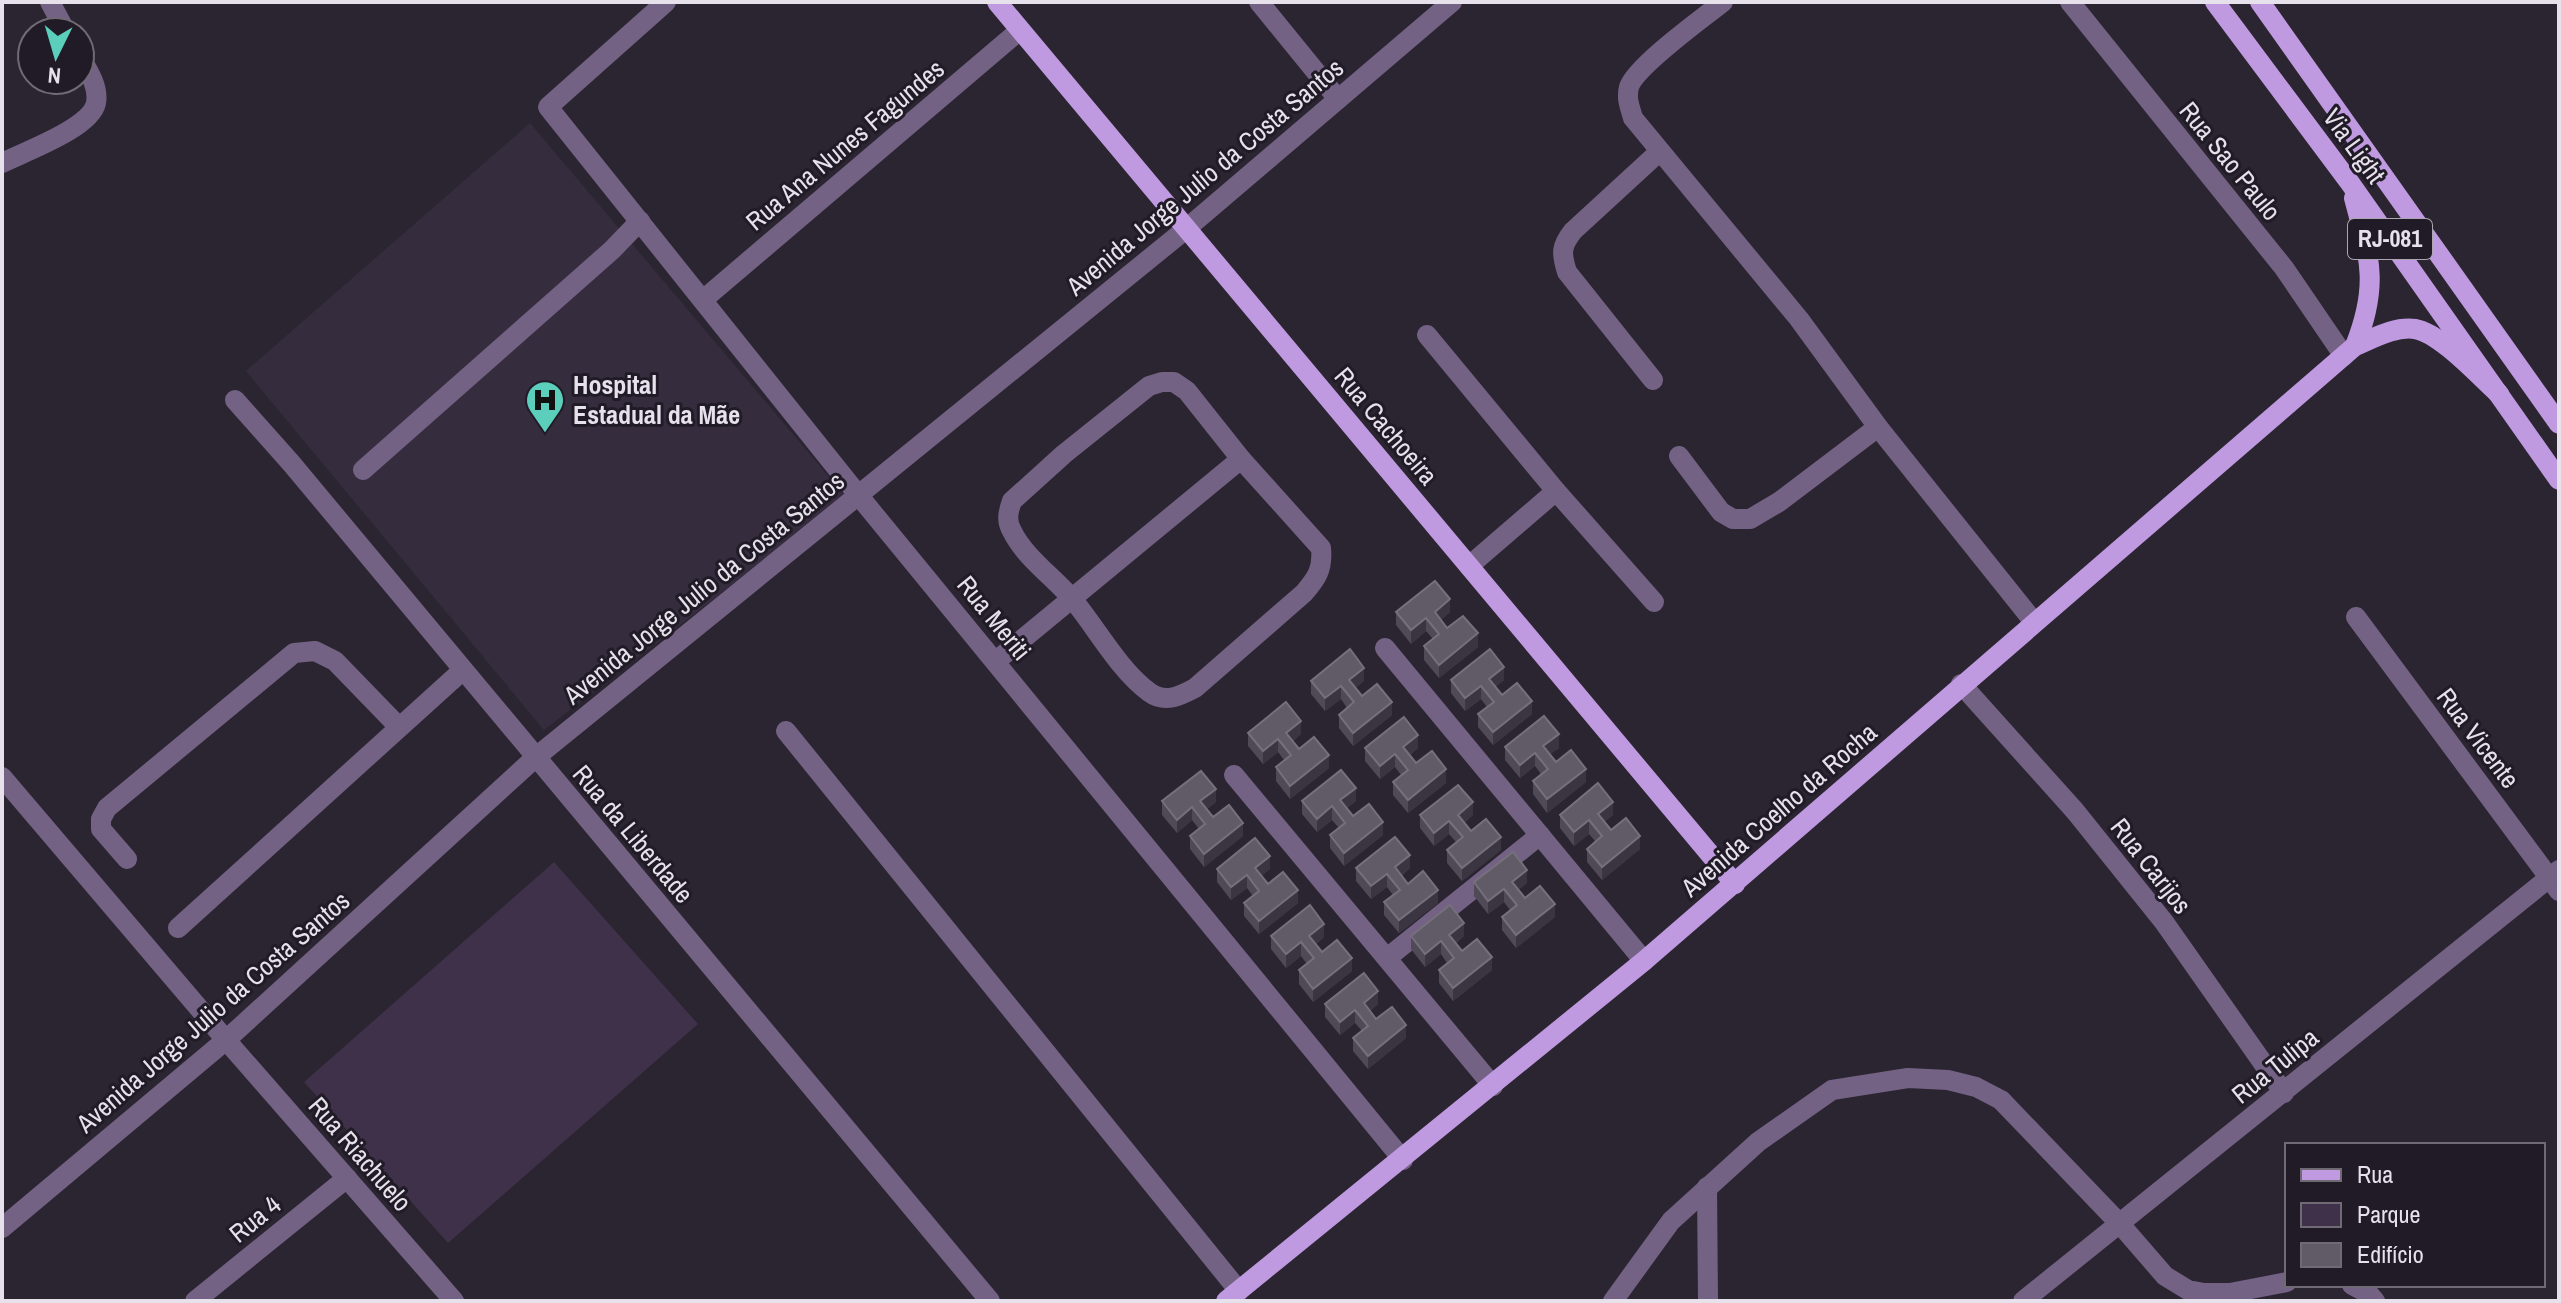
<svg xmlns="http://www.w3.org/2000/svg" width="2561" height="1303" font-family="'Archivo Narrow',sans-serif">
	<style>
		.built { fill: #352c3e }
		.green { fill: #3e3149 }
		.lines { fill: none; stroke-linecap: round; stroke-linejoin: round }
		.minor { stroke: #736284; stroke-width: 20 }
		.major { stroke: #c09ae1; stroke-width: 20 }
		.wall { fill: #504a57 }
		.shaded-wall { fill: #3b3541 }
		.building { fill: #605b67; stroke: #75707b; stroke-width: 2 }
		.labels { text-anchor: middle; stroke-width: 6; stroke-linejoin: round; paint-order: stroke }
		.shield { fill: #211b27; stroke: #aba6b0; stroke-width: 2 }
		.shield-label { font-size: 24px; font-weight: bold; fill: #e6e1ea }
		.street-label { font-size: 26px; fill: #e6e1ea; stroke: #211b27 }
		.poi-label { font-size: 26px; font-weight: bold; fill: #e6e1ea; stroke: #211b27; text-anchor: start }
	</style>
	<rect width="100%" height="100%" fill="#2b2531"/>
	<path class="built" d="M530 123 846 497 544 730 246 371Z"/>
	<path class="green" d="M554 862 698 1024 448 1243 304 1082Z"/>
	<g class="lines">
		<g class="minor">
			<path d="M50 2 66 32"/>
			<path d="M666 2 548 107 859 496 1403 1160"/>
			<path d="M1259 2 1338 99"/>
			<path d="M1723 2C1703 18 1636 66 1629 87 1626 99 1630 107 1633 118L1799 319 1878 427 2034 622"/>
			<path d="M2070 2 2284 268 2344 356"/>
			<path d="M2 163C24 152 91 128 96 103 99 86 88 71 80 56"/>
			<path d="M704 299 1020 30"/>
			<path d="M1427 335 1556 491 1469 566"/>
			<path d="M1653 380 1567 272C1561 253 1561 246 1573 231L1659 152"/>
			<path d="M1162 382H1174L1187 391 1241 459 1321 548C1323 569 1317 578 1304 593L1195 688C1180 696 1165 704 1149 692 1120 671 1097 629 1074 601 1055 578 1025 558 1012 531 1006 521 1008 512 1012 501L1064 454 1149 386Z"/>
			<path d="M235 400 291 463 990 1301"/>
			<path d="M1679 456 1721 512 1733 519H1750L1779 502 1878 427"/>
			<path d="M363 470 612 250 640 221"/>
			<path d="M1556 491 1654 602"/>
			<path d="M2356 617 2559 891"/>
			<path d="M1385 648 1644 961"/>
			<path d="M996 661 1241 459"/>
			<path d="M1961 684 2075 811 2164 922 2284 1093"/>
			<path d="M786 731 1239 1291"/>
			<path d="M1234 775 1493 1086"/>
			<path d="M2 777 226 1040 454 1301"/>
			<path d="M127 859 101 829V819L107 808 294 653 315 651 335 661 399 727"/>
			<path d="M178 928 463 670"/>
			<path d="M1387 958 1540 835"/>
			<path d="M1707 1187 1708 1301"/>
			<path d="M2 1228 226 1040 536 757 1186 229 1452 2"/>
			<path d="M2352 1285 2369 1294 2375 1301"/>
			<path d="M195 1301 347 1178"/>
			<path d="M1613 1301 1671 1221 1758 1142 1832 1090 1908 1078 1948 1080 1976 1087 2001 1100 2120 1224 2165 1276 2188 1290 2204 1293H2230L2287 1282"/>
			<path d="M2023 1301 2559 870"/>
		</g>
		<g class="major">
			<path d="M997 2 1735 884"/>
			<path d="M2215 2 2350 183 2559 480"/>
			<path d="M2260 2 2559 424"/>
			<path d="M2354 198C2370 259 2379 285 2355 346"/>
			<path d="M1226 1301 1644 961 2355 346C2374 338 2395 326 2415 329 2440 333 2479 376 2499 394"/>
		</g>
	</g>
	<g class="wall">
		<path d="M1396 612H1450L1441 620 1447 628 1478 647 1439 678 1424 660V646L1433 639 1426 631 1411 644 1396 625Z"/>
		<path d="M1451 680H1504L1495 687 1502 695 1532 714 1493 745 1478 727V714L1487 707 1481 699 1465 711 1451 693Z"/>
		<path d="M1311 681H1364L1355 688 1362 696 1392 715 1353 746 1339 728V715L1347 708 1341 699 1325 711 1311 694Z"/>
		<path d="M1248 733 1301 734 1293 741 1299 749 1329 768 1290 799 1276 781V767L1284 760 1278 752 1263 764 1248 746Z"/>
		<path d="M1505 747 1559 748 1550 754 1556 762 1586 782 1547 813 1533 794V781L1541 774 1535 766 1520 778 1505 760Z"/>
		<path d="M1365 748H1418L1410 755 1416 763 1446 783 1408 813 1393 795V782L1401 775 1395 767 1380 779 1365 761Z"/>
		<path d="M1162 801 1216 802 1207 809 1213 817 1243 836 1204 867 1190 849V836L1199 829 1192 820 1177 833 1162 815Z"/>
		<path d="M1302 801H1356L1347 808 1353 816 1383 835 1344 866 1330 848V835L1339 828 1332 820 1317 832 1302 814Z"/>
		<path d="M1420 815H1473L1464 823 1471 831 1501 850 1462 881 1447 863V850L1456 842 1449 834 1434 846 1420 828Z"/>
		<path d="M1560 815H1613L1604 822 1611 830 1640 849 1602 880 1587 862V849L1596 842 1589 834 1574 846 1560 828Z"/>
		<path d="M1356 868H1410L1401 876 1408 884 1438 903 1399 933 1384 915V902L1393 895 1387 887 1371 899 1356 881Z"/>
		<path d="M1217 869H1270L1261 876 1268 884 1298 903 1259 934 1244 916V903L1253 896 1247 888 1231 900 1217 882Z"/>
		<path d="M1474 882 1527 883 1518 890 1525 898 1555 917 1516 948 1502 930V917L1510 910 1504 902 1488 914 1474 896Z"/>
		<path d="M1271 936 1324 937 1316 944 1322 952 1352 971 1313 1002 1299 984V970L1307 964 1301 956 1286 968 1271 949Z"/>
		<path d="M1411 936H1464L1456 943 1462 951 1492 970 1453 1001 1439 983V970L1447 963 1441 954 1425 967 1411 949Z"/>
		<path d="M1325 1004H1378L1370 1011 1376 1019 1406 1038 1368 1069 1353 1051V1038L1362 1031 1355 1023 1340 1035 1325 1017Z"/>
	</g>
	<g class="shaded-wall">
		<path d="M1450 599V612L1435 625V612Z"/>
		<path d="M1426 618V631L1411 644V630Z"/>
		<path d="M1478 633V647L1439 678V665Z"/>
		<path d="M1504 667V680L1489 692V679Z"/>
		<path d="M1364 668V681L1349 693V680Z"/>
		<path d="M1341 686V699L1325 711V698Z"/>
		<path d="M1481 686V699L1465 711V698Z"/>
		<path d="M1532 701V714L1493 745V732Z"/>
		<path d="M1392 702V715L1353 746V733Z"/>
		<path d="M1301 721V734L1286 746V733Z"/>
		<path d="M1559 734V748L1543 760V746Z"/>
		<path d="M1418 735V748L1403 760V747Z"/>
		<path d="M1278 739V752L1263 764V751Z"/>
		<path d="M1535 753V766L1520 778V765Z"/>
		<path d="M1395 754V767L1380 779V766Z"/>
		<path d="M1329 755V768L1290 799V786Z"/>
		<path d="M1446 769V783L1408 813V800Z"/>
		<path d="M1586 769V782L1547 813V799Z"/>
		<path d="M1356 788V801L1340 813V800Z"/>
		<path d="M1216 789V802L1200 814V801Z"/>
		<path d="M1473 802V815L1458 828V815Z"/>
		<path d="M1613 802V815L1598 827V814Z"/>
		<path d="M1332 806V820L1317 832V819Z"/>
		<path d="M1192 807V820L1177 833V820Z"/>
		<path d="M1589 820V834L1574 846V832Z"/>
		<path d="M1449 821V834L1434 846V833Z"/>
		<path d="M1383 822V835L1344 866V853Z"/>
		<path d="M1243 823V836L1204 867V854Z"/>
		<path d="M1640 836V849L1602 880V867Z"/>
		<path d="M1501 837V850L1462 881V868Z"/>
		<path d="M1410 855V868L1395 880V867Z"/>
		<path d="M1270 856V869L1255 881V868Z"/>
		<path d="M1527 870V883L1512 895V882Z"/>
		<path d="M1387 874V887L1371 899V886Z"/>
		<path d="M1247 875V888L1231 900V887Z"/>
		<path d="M1504 889V902L1488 914V901Z"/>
		<path d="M1298 890V903L1259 934V921Z"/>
		<path d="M1438 890V903L1399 933V920Z"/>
		<path d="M1555 904V917L1516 948V935Z"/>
		<path d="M1464 923V936L1449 948V935Z"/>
		<path d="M1324 924V937L1309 949V936Z"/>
		<path d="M1441 941V954L1425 967V954Z"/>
		<path d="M1301 942V956L1286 968V954Z"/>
		<path d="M1492 957V970L1453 1001V988Z"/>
		<path d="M1352 958V971L1313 1002V989Z"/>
		<path d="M1378 991V1004L1364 1016V1003Z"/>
		<path d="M1355 1010V1023L1340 1035V1022Z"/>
		<path d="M1406 1025V1038L1368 1069V1056Z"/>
	</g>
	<g class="building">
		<path d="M1435 581 1450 599 1435 612 1447 628 1463 616 1478 633 1439 665 1424 646 1439 634 1426 618 1411 630 1396 612Z"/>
		<path d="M1350 649 1364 668 1349 680 1362 696 1377 684 1392 702 1353 733 1339 715 1354 702 1341 686 1325 698 1311 681Z"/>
		<path d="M1490 649 1504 667 1489 679 1502 695 1517 683 1532 701 1493 732 1478 714 1494 702 1481 686 1465 698 1451 680Z"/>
		<path d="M1286 702 1301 721 1286 733 1299 749 1314 737 1329 755 1290 786 1276 767 1291 755 1278 739 1263 751 1248 733Z"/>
		<path d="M1544 716 1559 734 1543 746 1556 762 1571 750 1586 769 1547 799 1533 781 1548 769 1535 753 1520 765 1505 747Z"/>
		<path d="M1404 717 1418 735 1403 747 1416 763 1432 751 1446 769 1408 800 1393 782 1408 770 1395 754 1380 766 1365 748Z"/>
		<path d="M1341 770 1356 788 1340 800 1353 816 1369 804 1383 822 1344 853 1330 835 1345 823 1332 806 1317 819 1302 801Z"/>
		<path d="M1201 771 1216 789 1200 801 1213 817 1229 805 1243 823 1204 854 1190 836 1205 824 1192 807 1177 820 1162 801Z"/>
		<path d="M1598 783 1613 802 1598 814 1611 830 1626 818 1640 836 1602 867 1587 849 1602 836 1589 820 1574 832 1560 815Z"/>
		<path d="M1458 785 1473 802 1458 815 1471 831 1486 819 1501 837 1462 868 1447 850 1463 837 1449 821 1434 833 1420 815Z"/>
		<path d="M1395 837 1410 855 1395 867 1408 884 1423 871 1438 890 1399 920 1384 902 1400 890 1387 874 1371 886 1356 868Z"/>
		<path d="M1255 838 1270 856 1255 868 1268 884 1283 872 1298 890 1259 921 1244 903 1259 891 1247 875 1231 887 1217 869Z"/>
		<path d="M1513 852 1527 870 1512 882 1525 898 1540 886 1555 904 1516 935 1502 917 1517 905 1504 889 1488 901 1474 882Z"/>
		<path d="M1310 905 1324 924 1309 936 1322 952 1337 940 1352 958 1313 989 1299 970 1314 958 1301 942 1286 954 1271 936Z"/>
		<path d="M1450 905 1464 923 1449 935 1462 951 1477 939 1492 957 1453 988 1439 970 1454 958 1441 941 1425 954 1411 936Z"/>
		<path d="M1364 973 1378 991 1364 1003 1376 1019 1392 1007 1406 1025 1368 1056 1353 1038 1368 1026 1355 1010 1340 1022 1325 1004Z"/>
	</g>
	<defs>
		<symbol id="hospital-pin" viewBox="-11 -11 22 30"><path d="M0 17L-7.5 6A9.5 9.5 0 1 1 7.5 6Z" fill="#5bcebc" stroke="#211b27"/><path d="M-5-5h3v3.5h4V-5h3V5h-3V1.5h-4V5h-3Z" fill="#111"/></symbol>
	</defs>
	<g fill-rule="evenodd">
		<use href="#hospital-pin" x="523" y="378" width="44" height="60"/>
	</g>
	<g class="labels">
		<rect class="shield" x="2348" y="219" width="84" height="40" rx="6"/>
		<g class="shield-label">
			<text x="2390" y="247">RJ-081</text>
		</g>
		<g class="street-label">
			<text transform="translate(845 145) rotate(-40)" y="9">Rua Ana Nunes Fagundes</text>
			<text transform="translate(2354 146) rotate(54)" y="9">Via Light</text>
			<text transform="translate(2230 161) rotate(51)" y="9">Rua Sao Paulo</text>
			<text transform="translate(1205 177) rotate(-40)" y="9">Avenida Jorge Julio da Costa Santos</text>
			<text transform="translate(1386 426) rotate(50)" y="9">Rua Cachoeira</text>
			<text transform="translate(704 588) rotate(-39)" y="9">Avenida Jorge Julio da Costa Santos</text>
			<text transform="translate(994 618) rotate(51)" y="9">Rua Meriti</text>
			<text transform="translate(2478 738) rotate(53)" y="9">Rua Vicente</text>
			<text transform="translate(1779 810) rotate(-41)" y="9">Avenida Coelho da Rocha</text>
			<text transform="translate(633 834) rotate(50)" y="9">Rua da Liberdade</text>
			<text transform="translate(2151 866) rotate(52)" y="9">Rua Carijos</text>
			<text transform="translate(213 1012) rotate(-41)" y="9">Avenida Jorge Julio da Costa Santos</text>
			<text transform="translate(2275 1066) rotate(-39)" y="9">Rua Tulipa</text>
			<text transform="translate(360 1154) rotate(49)" y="9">Rua Riachuelo</text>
			<text transform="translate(255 1219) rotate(-39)" y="9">Rua 4</text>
		</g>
		<g class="poi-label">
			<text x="573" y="394">Hospital<tspan x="573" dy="30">Estadual da Mãe</tspan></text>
		</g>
	</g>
	<rect width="2561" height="1303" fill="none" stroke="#e6e1ea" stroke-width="8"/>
	<rect x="2285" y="1143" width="260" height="144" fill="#211b27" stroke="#706a75" stroke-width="2"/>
	<rect x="2301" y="1169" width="40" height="12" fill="#c09ae1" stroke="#706a75" stroke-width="2"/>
	<text x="2357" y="1183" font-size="24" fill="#e6e1ea">Rua</text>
	<rect x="2301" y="1203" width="40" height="24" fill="#3e3149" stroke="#706a75" stroke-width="2"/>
	<text x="2357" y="1223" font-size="24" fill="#e6e1ea">Parque</text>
	<rect x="2301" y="1243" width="40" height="24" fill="#605b67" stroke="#706a75" stroke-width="2"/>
	<text x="2357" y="1263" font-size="24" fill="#e6e1ea">Edifício</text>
	<g transform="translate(56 56) rotate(185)"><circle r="38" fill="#211b27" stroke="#706a75" stroke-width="2"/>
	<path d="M0-6L14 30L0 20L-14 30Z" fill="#5bcebc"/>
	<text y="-12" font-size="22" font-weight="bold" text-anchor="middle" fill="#e6e1ea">N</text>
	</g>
</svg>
